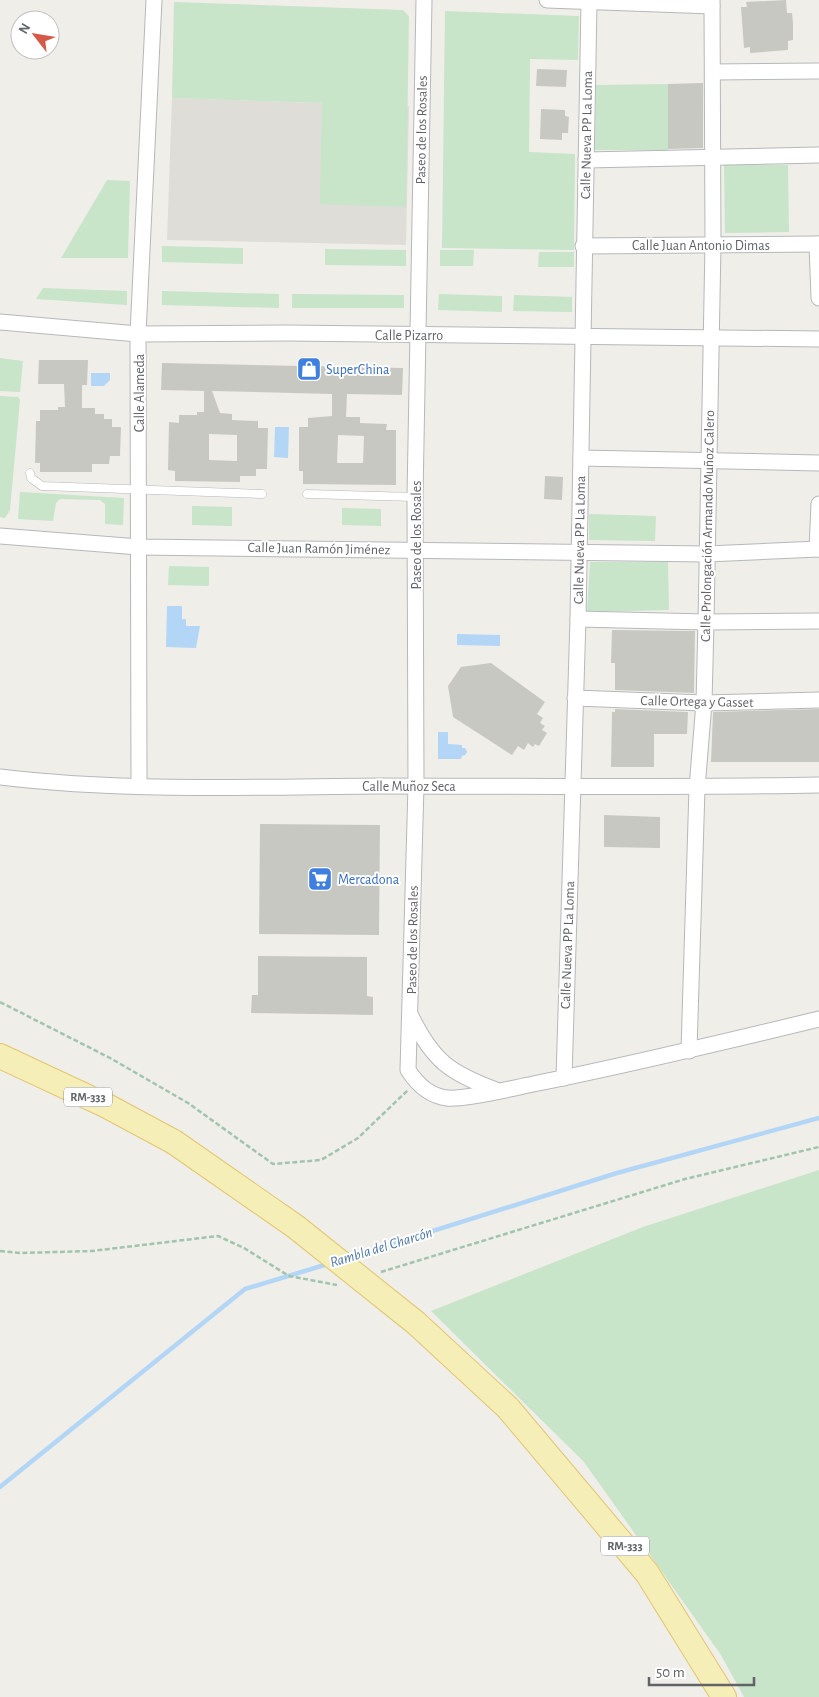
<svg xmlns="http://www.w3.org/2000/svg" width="819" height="1697" font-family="'Alegreya Sans',sans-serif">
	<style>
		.education { fill: #dfddd7 }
		.green { fill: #c8e4c9 }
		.water { fill: #b3d6f6 }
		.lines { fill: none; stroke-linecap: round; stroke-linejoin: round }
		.stream { stroke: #b3d6f6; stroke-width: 4.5 }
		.building { fill: #c8c8c3; fill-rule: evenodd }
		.lane-casing { stroke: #b5b8bb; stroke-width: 9 }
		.street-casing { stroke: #b5b8bb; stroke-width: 17 }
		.primary-casing { stroke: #e2c66f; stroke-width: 26 }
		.path { stroke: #a2c4ae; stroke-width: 2.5; stroke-dasharray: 5 2.5; stroke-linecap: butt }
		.lane { stroke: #fff; stroke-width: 8 }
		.street { stroke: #fff; stroke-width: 15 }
		.primary { stroke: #f6eeb7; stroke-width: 24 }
		.primary-bridge-casing { stroke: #e2c66f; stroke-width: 26; stroke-linecap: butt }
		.primary-bridge { stroke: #f6eeb7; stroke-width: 24 }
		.labels { text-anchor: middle; stroke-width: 4; stroke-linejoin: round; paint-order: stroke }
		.shield { fill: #fff; stroke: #909295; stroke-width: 1 }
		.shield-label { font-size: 12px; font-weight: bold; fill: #606367 }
		.street-label { font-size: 14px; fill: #606367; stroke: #fff }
		.shop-label { font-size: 14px; fill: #366cbe; stroke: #fff; text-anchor: start }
		.water-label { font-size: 15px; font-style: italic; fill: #5078a7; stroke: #fff }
	</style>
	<rect width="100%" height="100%" fill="#f0eee9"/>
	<path class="education" d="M172 98 409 106 406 245 167 240Z"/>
	<g class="green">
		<path d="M174 2 403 10 409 16 406 207 320 204 322 103 172 98Z"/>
		<path d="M445 11 579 16 578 60 530 59 529 152 575 154 574 250 442 248Z"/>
		<path d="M668 84V150H595L596 85Z"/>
		<path d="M724 165H788L789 232 725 233Z"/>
		<path d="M107 180 130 181 128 258H61Z"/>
		<path d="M162 246 243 248V264L162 262Z"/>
		<path d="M325 249 406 250V266L325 265Z"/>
		<path d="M440 250H474L473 266H440Z"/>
		<path d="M539 252H574V267H538Z"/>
		<path d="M43 288 127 291V305L36 299Z"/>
		<path d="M162 291 279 294V308L162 305Z"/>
		<path d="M292 294 404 295V308H292Z"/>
		<path d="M439 294 502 296V312L438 310Z"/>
		<path d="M514 295 572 297V312L513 311Z"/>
		<path d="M0 358 23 361 20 392 0 391Z"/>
		<path d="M0 396 18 397 20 400 10 510 5 518 0 517Z"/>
		<path d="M20 492 124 498 123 525 105 524V504L100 500 60 499 56 503 53 521 18 519Z"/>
		<path d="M192 506 232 507V526L192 525Z"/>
		<path d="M342 508 381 509V526L342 525Z"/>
		<path d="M589 514 656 516 655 541 589 540Z"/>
		<path d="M590 562H668L669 610 587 612Z"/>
		<path d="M169 566 209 567V586L168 585Z"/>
		<path d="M819 1170V1697H744L721 1655 584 1462 431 1311 643 1227Z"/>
	</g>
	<g class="water">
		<path d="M91 373H110V380L104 386H91Z"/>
		<path d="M275 427H289L288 458 274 457Z"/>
		<path d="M167 606H182V619H186V626H200L196 648 166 647Z"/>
		<path d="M457 634 500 635V646L457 645Z"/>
		<path d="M438 732H448V744L462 745V748H465L467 752 465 755 462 756 461 759H438Z"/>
	</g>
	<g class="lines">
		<g class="stream">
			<path d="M347 1258 617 1173 819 1118"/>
			<path d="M0 1487 245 1289 328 1264"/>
		</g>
	</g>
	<g class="building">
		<path d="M786 0 787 13H792L793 23V40L788 41V50L750 53V47L744 48 741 7H747L746 2Z"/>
		<path d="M537 69 567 70 566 87 536 86Z"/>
		<path d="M703 83V148L668 149V84Z"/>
		<path d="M541 109 565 110V116L569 117 568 133H562V140L540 139Z"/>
		<path d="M39 360H88L87 385H82V408H95V414H104V419H112V427H121L120 456H110L109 464H92V472H40V463H35L36 421H40V410H58V407H65L64 384H38Z"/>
		<path d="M162 363 403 368 402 395 347 394 346 417H360V423L387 424 386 430H396V485L303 484V471H299V427H308V418L332 416V394L212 391 220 413 232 414V420L258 421V428H268L267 469H256V476H240V482L175 481V471L168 470 169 422 179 423V415H197V412H204V391L161 390ZM209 434 237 435V461L209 460ZM338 435 364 436 363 463H337Z"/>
		<path d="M545 476 563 477 562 500 544 499Z"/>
		<path d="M612 630 695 631 694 693 615 690V663H611Z"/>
		<path d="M491 663 545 702 537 714 543 718 540 723 545 726 542 730 547 733 539 746 535 744 533 747 528 743 524 750 518 746 512 755 453 717 448 686 461 667Z"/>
		<path d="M615 709 688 712 687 734H654V767H611L612 712H615Z"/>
		<path d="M819 709V762H711L713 712Z"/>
		<path d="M604 815 660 817V848L604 847Z"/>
		<path d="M260 824 380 825 379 935 259 934Z"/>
		<path d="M258 956 367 957V996L373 997V1015L251 1013 252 995H258Z"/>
	</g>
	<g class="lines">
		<defs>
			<g id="lane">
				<path d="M30 473 31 478 42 486 262 494"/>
				<path d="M307 494 415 497"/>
			</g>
			<g id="street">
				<path d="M424 0 415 497 416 786 408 1070C417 1084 430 1096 447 1098 465 1100 514 1088 533 1084 629 1065 724 1042 819 1019"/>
				<path d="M547 0 712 6"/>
				<path d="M713 72 819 71"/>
				<path d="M586 160 819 155"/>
				<path d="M817 244 819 298"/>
				<path d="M583 246 819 244"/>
				<path d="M0 322 138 334 286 333 819 339"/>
				<path d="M581 458 819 463"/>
				<path d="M0 536 139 547 707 554 819 549"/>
				<path d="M817 549 819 504"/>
				<path d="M578 619 706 622 819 621"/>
				<path d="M575 698 704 703 819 700"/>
				<path d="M0 777C125 792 253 787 378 786 525 786 672 788 819 785"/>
				<path d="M139 785 138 334 154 0"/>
				<path d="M411 1016C433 1061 450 1073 496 1090"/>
				<path d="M689 1051 697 788 704 703 706 622 713 244 712 0"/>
				<path d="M564 1078 578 619 589 2"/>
			</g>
			<g id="primary">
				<path d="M0 1056 107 1106 174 1142"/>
				<path d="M508 1408 647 1573 724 1697"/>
			</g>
		</defs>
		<use href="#lane" class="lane-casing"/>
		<use href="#street" class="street-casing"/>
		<use href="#primary" class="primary-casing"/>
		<g class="path">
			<path d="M0 1002 110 1058 188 1103 273 1164 321 1160 358 1138 408 1090"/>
			<path d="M0 1251 20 1253 92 1251 218 1236 244 1248 289 1276 337 1285"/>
			<path d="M381 1272 685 1179 819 1147"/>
		</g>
		<use href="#lane" class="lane"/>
		<use href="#street" class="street"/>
		<use href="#primary" class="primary"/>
		<defs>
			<path id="primary-bridge" d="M174 1142 296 1227 416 1323 508 1408"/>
		</defs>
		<use href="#primary-bridge" class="primary-bridge-casing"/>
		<use href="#primary-bridge" class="primary-bridge"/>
	</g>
	<defs>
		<symbol id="shop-square" viewBox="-11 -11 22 22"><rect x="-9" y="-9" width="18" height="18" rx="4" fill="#3f7fe0" stroke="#fff"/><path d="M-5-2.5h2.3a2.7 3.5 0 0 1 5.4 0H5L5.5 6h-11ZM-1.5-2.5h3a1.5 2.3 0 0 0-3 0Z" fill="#fff"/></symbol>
		<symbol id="supermarket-square" viewBox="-11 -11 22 22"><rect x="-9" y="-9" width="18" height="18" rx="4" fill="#3f7fe0" stroke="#fff"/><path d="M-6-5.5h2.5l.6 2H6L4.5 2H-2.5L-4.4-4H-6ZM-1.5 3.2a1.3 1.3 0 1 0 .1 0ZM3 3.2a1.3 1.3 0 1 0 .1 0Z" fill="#fff"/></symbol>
	</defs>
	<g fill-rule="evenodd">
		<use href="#shop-square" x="295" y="355" width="28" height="28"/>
		<use href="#supermarket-square" x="306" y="865" width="28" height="28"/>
	</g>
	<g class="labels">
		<g class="shield">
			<rect x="64" y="1087.5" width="48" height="19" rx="4"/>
			<rect x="601" y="1536.5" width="48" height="19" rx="4"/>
		</g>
		<g class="shield-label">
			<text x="88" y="1101">RM-333</text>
			<text x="625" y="1550">RM-333</text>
		</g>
		<g class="street-label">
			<text transform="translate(421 130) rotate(-89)" y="5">Paseo de los Rosales</text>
			<text transform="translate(586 135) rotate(-89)" y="5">Calle Nueva PP La Loma</text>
			<text x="701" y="250">Calle Juan Antonio Dimas</text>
			<text x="409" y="340">Calle Pizarro</text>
			<text transform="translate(139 393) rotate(-90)" y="5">Calle Alameda</text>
			<text transform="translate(707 526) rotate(-89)" y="5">Calle Prolongación Armando Muñoz Calero</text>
			<text transform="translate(416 535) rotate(-90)" y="5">Paseo de los Rosales</text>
			<text transform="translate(579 540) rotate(-89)" y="5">Calle Nueva PP La Loma</text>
			<text transform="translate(319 548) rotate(1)" y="5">Calle Juan Ramón Jiménez</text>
			<text transform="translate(697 701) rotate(1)" y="5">Calle Ortega y Gasset</text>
			<text x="409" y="791">Calle Muñoz Seca</text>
			<text transform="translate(412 940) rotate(-89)" y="5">Paseo de los Rosales</text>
			<text transform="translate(567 945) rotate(-88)" y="5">Calle Nueva PP La Loma</text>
		</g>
		<g class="shop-label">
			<text x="326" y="374">SuperChina</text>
			<text x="338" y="884">Mercadona</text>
		</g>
		<g class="water-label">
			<text transform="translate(381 1247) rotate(-17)" y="5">Rambla del Charcón</text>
		</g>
	</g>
	<g transform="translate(35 35) rotate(301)"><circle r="24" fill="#ffffff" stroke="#bfc1c2"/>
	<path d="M0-4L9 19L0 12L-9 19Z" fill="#d65848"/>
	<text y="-8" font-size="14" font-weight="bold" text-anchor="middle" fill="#606367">N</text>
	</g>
	<path d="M649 1677v8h105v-8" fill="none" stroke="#606367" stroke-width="2.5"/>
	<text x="656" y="1677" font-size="15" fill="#606367" stroke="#ffffff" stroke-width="4" paint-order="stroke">50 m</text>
</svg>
